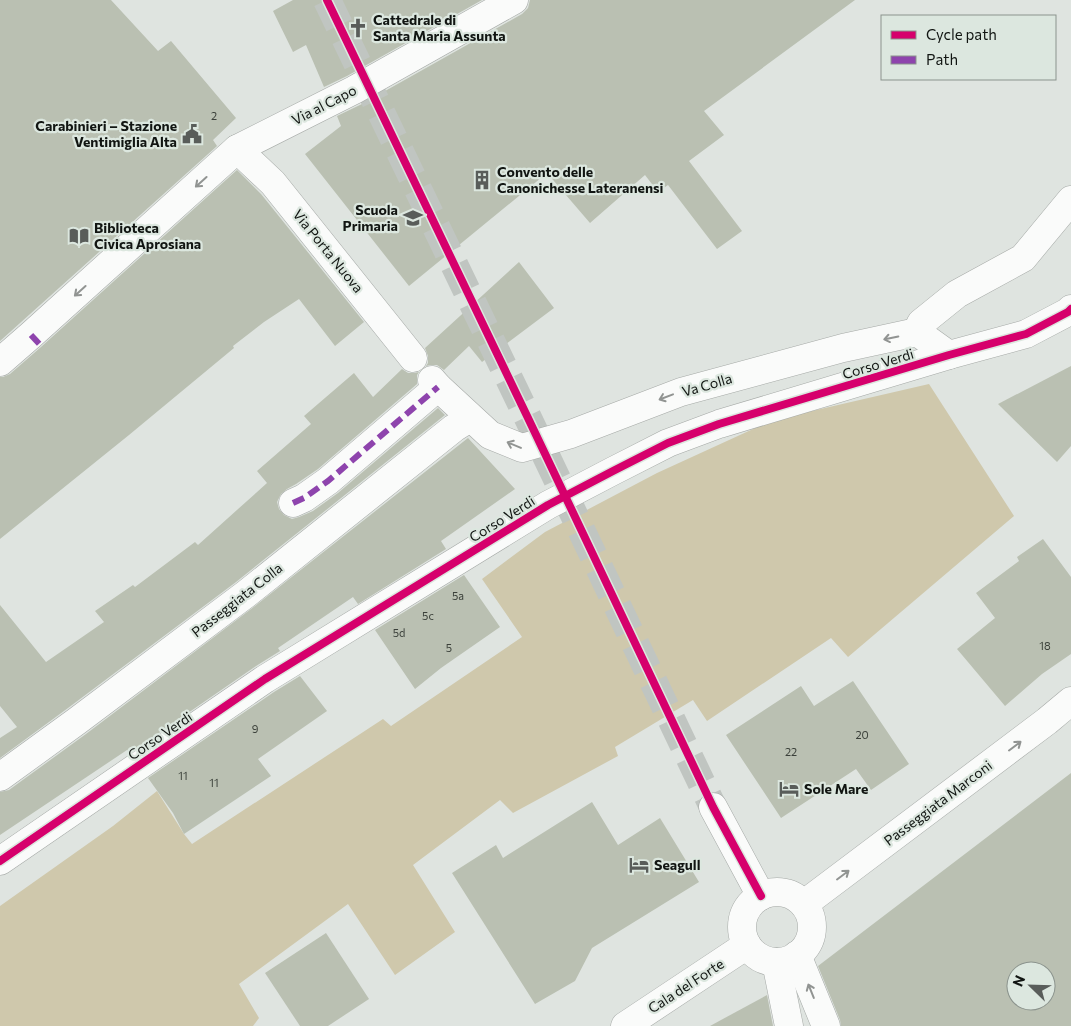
<svg xmlns="http://www.w3.org/2000/svg" width="1071" height="1026" font-family="Commissioner,sans-serif">
	<style>
		.green { fill: #cfc8ac }
		.building { fill: #bac0b2; fill-rule: evenodd }
		.lines { fill: none; stroke-linecap: round; stroke-linejoin: round }
		.minor-tunnel { stroke: #c0c5c1; stroke-width: 28; stroke-dasharray: 28 14; stroke-linecap: butt }
		.minor-casing { stroke: #a5a9a6; stroke-width: 29 }
		.major-casing { stroke: #a5a9a6; stroke-width: 29 }
		.minor { stroke: #fafbfa; stroke-width: 28 }
		.major { stroke: #fafbfa; stroke-width: 28 }
		.quiet { stroke: #8e44ad; stroke-width: 6; stroke-dasharray: 12 6; stroke-linecap: butt }
		.cycleway-casing { stroke: #dce7df; stroke-width: 11 }
		.cycleway { stroke: #d6006c; stroke-width: 8 }
		.oneway { stroke: #919492 }
		.labels { text-anchor: middle; stroke-width: 4.5; stroke-linejoin: round; paint-order: stroke }
		.number-label { font-size: 11px; fill: #3b403a }
		.poi-label { font-size: 14px; font-weight: bold; fill: #111512; stroke: #dce7df; text-anchor: start }
		.street-label { font-size: 14px; fill: #111512; stroke: #dce7df }
	</style>
	<rect width="100%" height="100%" fill="#dfe4e0"/>
	<path class="green" d="M929 384 1014 516 848 657 831 638 707 721 693 700 615 747 618 756 513 813 500 800 413 865 455 932 395 975 348 904 239 984 259 1018 253 1026H0V906L113 826 157 791 184 834 192 844 383 719 391 726 522 637 482 579 545 532 657 473 773 420Z"/>
	<g class="building">
		<path d="M0 0H111L158 51 171 41 236 118 213 140 217 146 0 341Z"/>
		<path d="M293 0H482L347 76 324 87 306 45 293 52 273 11Z"/>
		<path d="M530 0H855L704 111 724 135 689 161 742 231 717 249 668 185 658 192 645 175 590 223 547 173 409 286 305 154 341 126 337 116 362 104 522 14 528 8Z"/>
		<path d="M237 170 261 194 364 322 335 346 299 299 264 322 233 346 234 348 129 435 0 539V377H3L10 374 41 347Z"/>
		<path d="M519 262 554 308 482 362 469 346 444 370 437 365H430L426 366 428 363V356L425 348Z"/>
		<path d="M1071 366V446L1057 462 998 404Z"/>
		<path d="M402 369 408 373H415L419 372 417 375V384L318 469 296 484 287 489 281 494 277 502 279 509 284 515 292 519 299 517 313 511 338 493 438 408 445 415 236 582 68 708 0 758V738L17 727 0 706V605L46 662 104 622 95 611 133 585 135 587 195 542 198 545 267 483 257 471 311 424 304 416 354 373 373 397Z"/>
		<path d="M468 438 515 489 441 541 446 549 358 604 353 597 278 648 280 651 256 666 130 753 127 750 0 835V792L9 790 86 734 255 606Z"/>
		<path d="M1043 539 1071 577V654L1042 674 1005 706 957 649 995 618 976 593 1019 561 1017 557Z"/>
		<path d="M464 575 500 627 441 668 415 689 375 630Z"/>
		<path d="M300 676 327 711 258 759 271 776 184 834 173 813 148 778 274 692Z"/>
		<path d="M853 681 909 764 871 790 856 769 781 818 726 735 801 686 814 706Z"/>
		<path d="M1071 773V1026H841L840 1020 818 966ZM1016 971H1046V1001H1016Z"/>
		<path d="M592 802 618 845 660 818 699 882 592 948 575 981 535 1004 452 873 496 845 503 858Z"/>
		<path d="M326 933 369 999 328 1026H300L265 973Z"/>
		<path d="M767 995 773 1026H710Z"/>
	</g>
	<g class="lines">
		<path class="minor-tunnel" d="M327 0 528 418 713 807"/>
		<defs>
			<g id="minor">
				<path d="M237 149 273 183 413 358"/>
				<path d="M917 332 921 323 957 294 1023 258 1071 200"/>
				<path d="M0 362 31 335 237 149 354 90 514 0"/>
				<path d="M432 380 438 387 490 435 522 448 571 434 681 392 843 348 917 332 949 355"/>
				<path d="M293 503 304 498 328 481 438 387"/>
				<path d="M0 777 77 721 246 594 454 428 470 418"/>
				<path d="M713 807 761 896"/>
				<circle cx="777" cy="927" r="35"/>
				<path d="M804 904 1047 721 1071 701"/>
				<path d="M797 955 826 1026"/>
				<path d="M776 962 789 1026"/>
				<path d="M625 1026 747 945"/>
			</g>
			<path id="major" d="M0 861 265 679 548 505 613 471 668 443 719 424 949 355 1026 334 1068 312 1071 309"/>
		</defs>
		<use href="#minor" class="minor-casing"/>
		<use href="#major" class="major-casing"/>
		<use href="#minor" class="minor"/>
		<use href="#major" class="major"/>
		<g class="quiet">
			<path d="M31 335 43 348"/>
			<path d="M293 503 304 498 328 481 438 387"/>
		</g>
		<defs>
			<g id="cycleway">
				<path d="M327 0 528 418 713 807 761 896"/>
				<path d="M0 861 265 679 548 505 613 471 668 443 719 424 949 355 1026 334 1068 312 1071 309"/>
			</g>
		</defs>
		<use href="#cycleway" class="cycleway-casing"/>
		<use href="#cycleway" class="cycleway"/>
	</g>
	<defs><path id="oneway-shaft" d="M-6 0H5M1.5-3L5.5 0L1.5 3" fill="none" stroke-width="1.6" stroke-linecap="round" stroke-linejoin="round" transform="scale(1.25)"/></defs>
	<g class="oneway">
		<use href="#oneway-shaft" transform="translate(201 182) rotate(138)"/>
		<use href="#oneway-shaft" transform="translate(80 291) rotate(138)"/>
		<use href="#oneway-shaft" transform="translate(891 338) rotate(168)"/>
		<use href="#oneway-shaft" transform="translate(666 397) rotate(159)"/>
		<use href="#oneway-shaft" transform="translate(514 445) rotate(-157)"/>
		<use href="#oneway-shaft" transform="translate(1015 746) rotate(-37)"/>
		<use href="#oneway-shaft" transform="translate(843 875) rotate(-37)"/>
		<use href="#oneway-shaft" transform="translate(811 991) rotate(-112)"/>
	</g>
	<defs>
		<symbol id="church-bare" viewBox="-9 -9 18 18"><path d="M-1.2-6h2.4v3.5h3.3v2.4h-3.3V6h-2.4V-.1h-3.3v-2.4h3.3Z" fill="#595d5a" stroke="#dce7df" stroke-width="2.5" paint-order="stroke"/></symbol>
		<symbol id="civic-bare" viewBox="-9 -9 18 18"><path d="M-.6-6.5H3V-4.5H.6V-3L4-1V1h2V6H-6V1h2V-1L-.6-3ZM-1.2 2.5V6h2.4V2.5Z" fill="#595d5a" stroke="#dce7df" stroke-width="2.5" paint-order="stroke"/></symbol>
		<symbol id="building-bare" viewBox="-9 -9 18 18"><path d="M-4-6H4V6H1V3H-1V6H-4ZM-2.5-4.3h1.7v1.8h-1.7ZM.8-4.3h1.7v1.8H.8ZM-2.5-1h1.7V.8h-1.7ZM.8-1h1.7V.8H.8Z" fill="#595d5a" stroke="#dce7df" stroke-width="2.5" paint-order="stroke"/></symbol>
		<symbol id="school-bare" viewBox="-9 -9 18 18"><path d="M0-5L7-2L0 1L-7-2ZM-4 1L0 2.5L4 1V4Q0 6-4 4Z" fill="#595d5a" stroke="#dce7df" stroke-width="2.5" paint-order="stroke"/></symbol>
		<symbol id="library-bare" viewBox="-9 -9 18 18"><path d="M-6-4Q-3-5.5-.7-3.5V5Q-3 3-6 4ZM6-4Q3-5.5 .7-3.5V5Q3 3 6 4Z" fill="#595d5a" stroke="#dce7df" stroke-width="2.5" paint-order="stroke"/></symbol>
		<symbol id="hotel-bare" viewBox="-9 -9 18 18"><path d="M-6-4.5h1.5V1H6V5H4.5V3h-9V5H-6ZM-4 0a1.8 1.8 0 1 1 3.6 0ZM.5 0V-2.5h3Q6-2.5 6 0Z" fill="#595d5a" stroke="#dce7df" stroke-width="2.5" paint-order="stroke"/></symbol>
	</defs>
	<g fill-rule="evenodd">
		<use href="#church-bare" x="344" y="14" width="28" height="28"/>
		<use href="#civic-bare" x="178" y="120" width="28" height="28"/>
		<use href="#building-bare" x="468" y="166" width="28" height="28"/>
		<use href="#school-bare" x="399" y="204" width="28" height="28"/>
		<use href="#library-bare" x="65" y="222" width="28" height="28"/>
		<use href="#hotel-bare" x="775" y="775" width="28" height="28"/>
		<use href="#hotel-bare" x="625" y="851" width="28" height="28"/>
	</g>
	<g class="labels">
		<g class="number-label">
			<text x="214" y="120">2</text>
			<text x="458" y="600">5a</text>
			<text x="428" y="620">5c</text>
			<text x="399" y="637">5d</text>
			<text x="1045" y="650">18</text>
			<text x="449" y="652">5</text>
			<text x="255" y="733">9</text>
			<text x="862" y="739">20</text>
			<text x="791" y="756">22</text>
			<text x="183" y="780">11</text>
			<text x="214" y="787">11</text>
		</g>
		<g class="poi-label">
			<text x="373" y="25">Cattedrale di<tspan x="373" dy="16">Santa Maria Assunta</tspan></text>
			<text x="177" y="131" text-anchor="end">Carabinieri – Stazione<tspan x="177" dy="16">Ventimiglia Alta</tspan></text>
			<text x="497" y="177">Convento delle<tspan x="497" dy="16">Canonichesse Lateranensi</tspan></text>
			<text x="398" y="215" text-anchor="end">Scuola<tspan x="398" dy="16">Primaria</tspan></text>
			<text x="94" y="233">Biblioteca<tspan x="94" dy="16">Civica Aprosiana</tspan></text>
			<text x="804" y="794">Sole Mare</text>
			<text x="654" y="870">Seagull</text>
		</g>
		<g class="street-label">
			<text transform="translate(324 105) rotate(-27)" y="5">Via al Capo</text>
			<text transform="translate(328 251) rotate(51)" y="5">Via Porta Nuova</text>
			<text transform="translate(878 364) rotate(-17)" y="5">Corso Verdi</text>
			<text transform="translate(707 385) rotate(-16)" y="5">Va Colla</text>
			<text transform="translate(502 519) rotate(-32)" y="5">Corso Verdi</text>
			<text transform="translate(237 600) rotate(-38)" y="5">Passeggiata Colla</text>
			<text transform="translate(160 736) rotate(-34)" y="5">Corso Verdi</text>
			<text transform="translate(938 803) rotate(-37)" y="5">Passeggiata Marconi</text>
			<text transform="translate(686 986) rotate(-33)" y="5">Cala del Forte</text>
		</g>
	</g>
	<rect x="881" y="15" width="175" height="65" fill="#dce7df" stroke="#8b938d"/>
	<rect x="891" y="31" width="25" height="8" fill="#d6006c" stroke="#8b938d"/>
	<text x="926" y="40" font-size="15" fill="#111512">Cycle path</text>
	<rect x="891" y="56" width="25" height="8" fill="#8e44ad" stroke="#8b938d"/>
	<text x="926" y="65" font-size="15" fill="#111512">Path</text>
	<g transform="translate(1031 986) rotate(293)"><circle r="24" fill="#dce7df" stroke="#8b938d"/>
	<path d="M0-4L9 19L0 12L-9 19Z" fill="#595d5a"/>
	<text y="-8" font-size="14" font-weight="bold" text-anchor="middle" fill="#111512">N</text>
	</g>
</svg>
